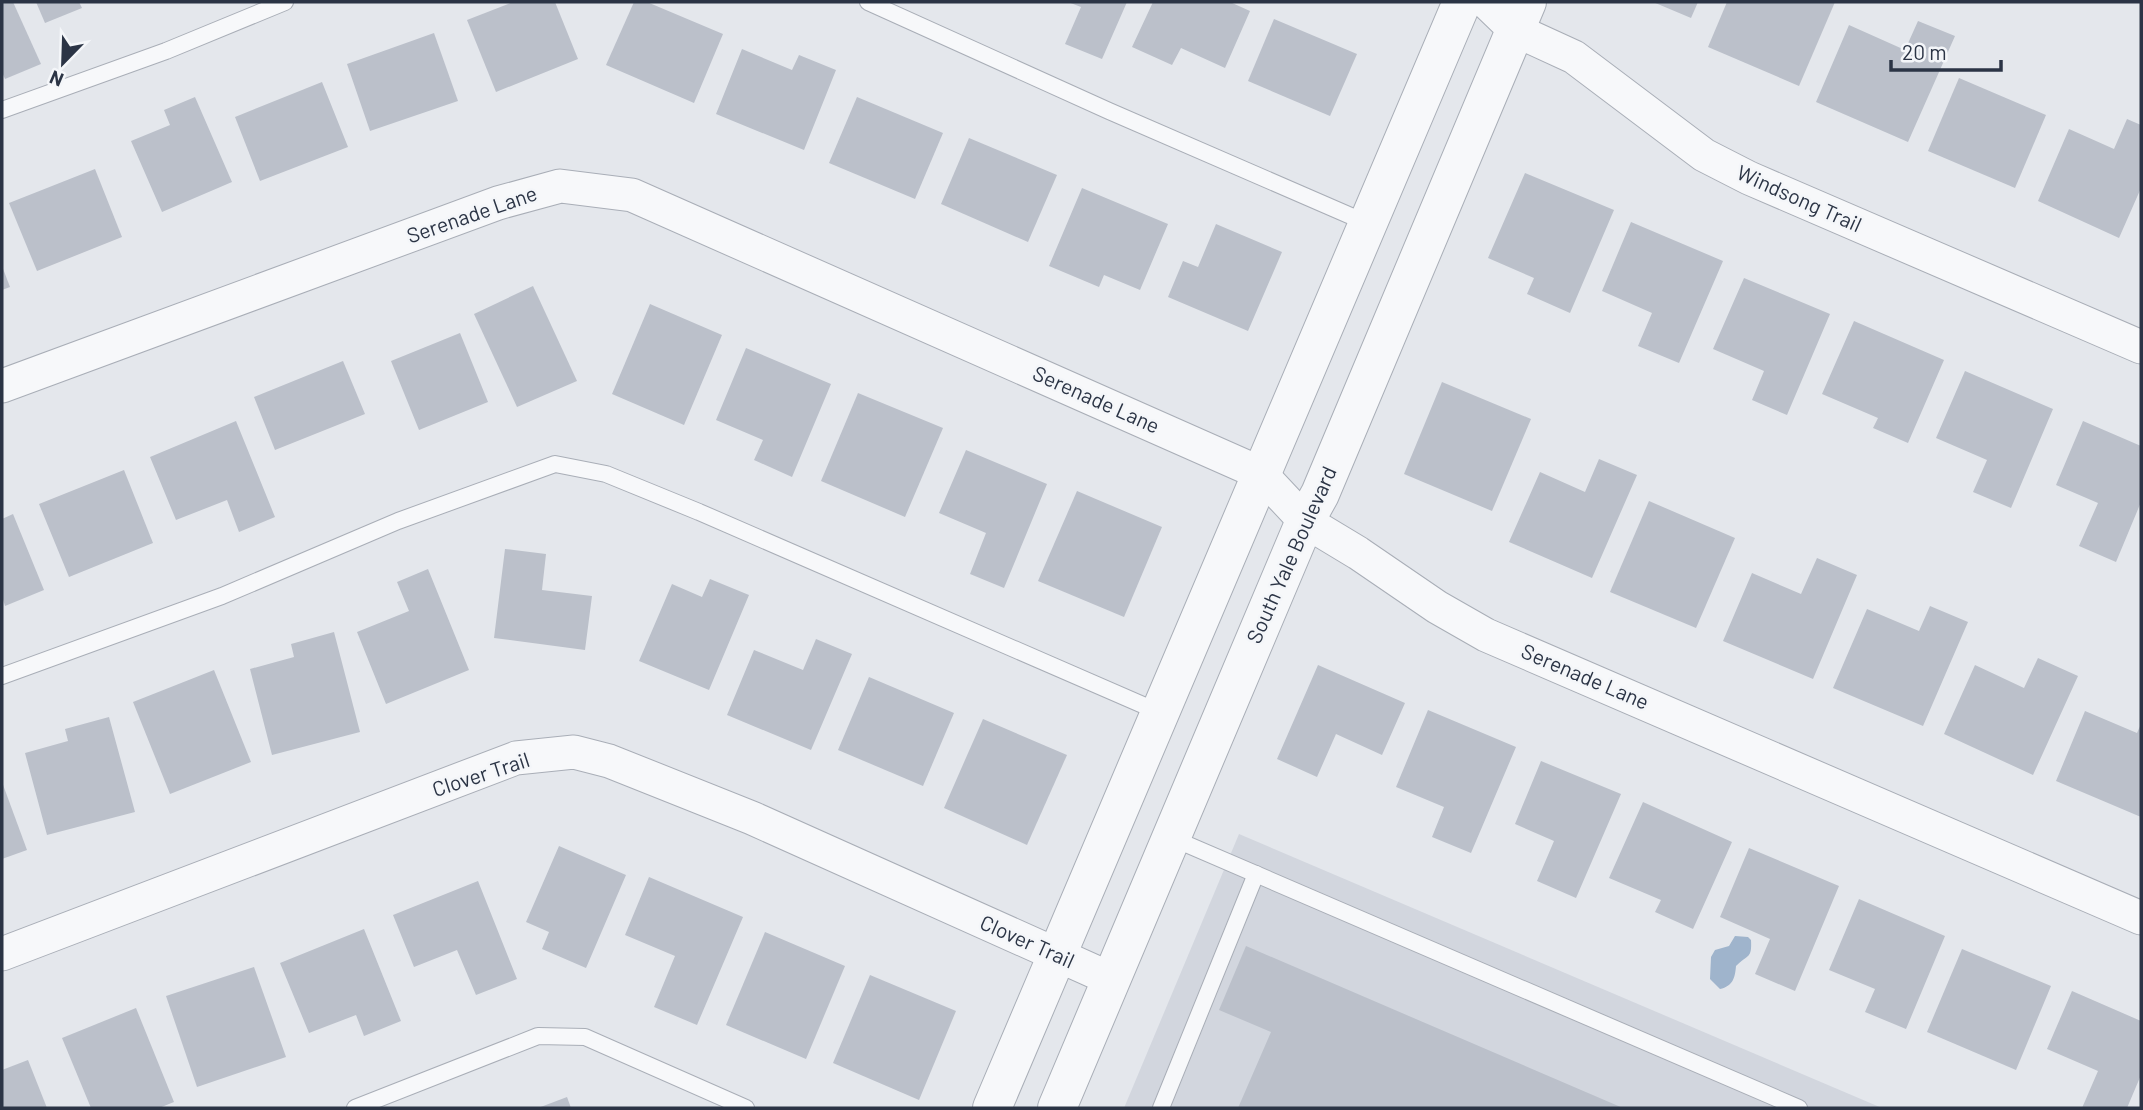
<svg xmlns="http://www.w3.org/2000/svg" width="2143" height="1110" font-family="Barlow,sans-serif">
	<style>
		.built { fill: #d2d6de }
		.water { fill: #9fb4cc }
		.building { fill: #bbc0ca }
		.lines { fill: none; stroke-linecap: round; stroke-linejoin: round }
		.service-casing { stroke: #a9aeb7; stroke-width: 18 }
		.minor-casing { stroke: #a9aeb7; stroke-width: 35 }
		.tertiary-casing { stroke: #a9aeb7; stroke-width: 40 }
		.service { stroke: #f7f8fa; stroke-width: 16 }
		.minor { stroke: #f7f8fa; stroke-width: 33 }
		.tertiary { stroke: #f7f8fa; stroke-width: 38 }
		.labels { text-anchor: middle; stroke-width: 5; stroke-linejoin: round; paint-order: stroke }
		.street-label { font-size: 21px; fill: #2b3445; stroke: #f4f6f9 }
	</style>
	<rect width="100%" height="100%" fill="#e4e7ec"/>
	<path class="built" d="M1239 834 1882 1108H1124Z"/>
	<path class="water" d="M1735 936 1748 937 1751 940C1752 959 1748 954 1736 966 1735 978 1733 986 1720 989L1710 979 1711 957 1715 950 1729 946Z"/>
	<g class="building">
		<path d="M2 2H13L41 64 5 79 2 72Z"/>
		<path d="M36 2H79L82 8 45 23Z"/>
		<path d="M513 2H555L578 59 496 92 467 20Z"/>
		<path d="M634 2H647L723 34 694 103 606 65Z"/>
		<path d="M1068 2H1127L1102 59 1065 44 1081 7Z"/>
		<path d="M1153 2H1230L1250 11 1225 68 1181 48 1172 65 1132 47Z"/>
		<path d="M1653 2H1698L1691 18Z"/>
		<path d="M1727 2H1835L1799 86 1708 47Z"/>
		<path d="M1274 19 1357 54 1330 116 1248 81Z"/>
		<path d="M1918 21 1955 36 1908 142 1816 102 1849 25 1905 50Z"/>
		<path d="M434 33 458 101 370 131 347 64Z"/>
		<path d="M742 49 792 70 799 55 836 70 804 150 716 114Z"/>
		<path d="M1959 78 2046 115 2015 188 1928 151Z"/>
		<path d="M322 82 348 147 260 181 235 117Z"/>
		<path d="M195 97 232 182 162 212 131 141 170 125 164 110Z"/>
		<path d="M857 97 943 133 915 199 829 163Z"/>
		<path d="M2127 119 2141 125V188L2119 238 2038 201 2069 129 2114 149Z"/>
		<path d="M969 138 1057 175 1028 242 941 204Z"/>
		<path d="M95 169 122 237 37 271 9 203Z"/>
		<path d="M1525 173 1614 210 1570 313 1527 294 1534 278 1488 258Z"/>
		<path d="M1082 188 1168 224 1140 290 1104 275 1099 287 1049 266Z"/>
		<path d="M1631 222 1723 261 1679 363 1638 346 1652 313 1602 291Z"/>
		<path d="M1216 224 1282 252 1248 331 1168 297 1183 261 1198 267Z"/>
		<path d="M2 266 10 287 2 290Z"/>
		<path d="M1744 278 1830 314 1787 415 1752 400 1764 371 1713 349Z"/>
		<path d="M533 286 577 381 517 407 474 314Z"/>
		<path d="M650 304 722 335 684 425 612 394Z"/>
		<path d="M1854 321 1944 360 1908 443 1873 428 1878 418 1822 394Z"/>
		<path d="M460 333 488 402 419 430 391 361Z"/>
		<path d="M746 348 831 384 792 477 754 460 763 440 716 420Z"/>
		<path d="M343 361 365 414 275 450 254 397Z"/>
		<path d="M1965 371 2053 409 2011 508 1973 492 1987 460 1936 438Z"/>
		<path d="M1442 382 1531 419 1492 511 1404 474Z"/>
		<path d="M858 393 943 428 905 517 821 481Z"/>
		<path d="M236 421 275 517 239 532 227 500 176 520 150 457Z"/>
		<path d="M2083 421 2141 446V502L2116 562 2079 546 2098 503 2056 485Z"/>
		<path d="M966 450 1047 484 1004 588 970 574 986 533 939 513Z"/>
		<path d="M1599 459 1637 475 1592 578 1509 542 1540 472 1585 492Z"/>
		<path d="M124 470 153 543 69 577 39 504Z"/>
		<path d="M1077 491 1162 527 1124 617 1038 581Z"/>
		<path d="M1649 501 1735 538 1696 628 1610 592Z"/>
		<path d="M13 514 44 590 5 606 2 596V519Z"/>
		<path d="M505 549 546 554 542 590 592 596 585 650 494 638Z"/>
		<path d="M1817 558 1857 575 1813 679 1723 641 1752 573 1801 594Z"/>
		<path d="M428 569 469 670 386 704 357 632 409 611 397 582Z"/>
		<path d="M710 579 749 595 709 690 639 661 672 584 702 597Z"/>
		<path d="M1930 606 1968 622 1923 726 1833 688 1867 609 1919 631Z"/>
		<path d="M334 632 360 732 272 755 250 669 294 657 291 644Z"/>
		<path d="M816 639 852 654 811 750 727 715 754 650 803 670Z"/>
		<path d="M2038 658 2078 676 2033 775 1944 734 1975 665 2024 688Z"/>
		<path d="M1318 665 1405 703 1382 755 1336 734 1317 777 1277 759Z"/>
		<path d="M214 670 251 762 170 794 133 702Z"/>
		<path d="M869 677 954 713 923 786 838 750Z"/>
		<path d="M1428 710 1516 747 1471 853 1432 837 1444 807 1396 787Z"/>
		<path d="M2085 711 2137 733 2141 724V817L2056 781Z"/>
		<path d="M109 717 135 812 47 835 25 753 68 741 65 729Z"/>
		<path d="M983 719 1067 755 1027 845 944 808Z"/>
		<path d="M1541 761 1621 794 1576 898 1537 881 1554 841 1515 824Z"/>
		<path d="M2 782 27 850 2 859Z"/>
		<path d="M1643 802 1732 842 1693 929 1655 912 1661 900 1609 878Z"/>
		<path d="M559 846 626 875 586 968 542 949 549 932 526 922Z"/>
		<path d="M1749 848 1839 886 1795 991 1755 974 1770 939 1720 917Z"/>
		<path d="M649 877 743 917 697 1025 654 1007 675 956 625 935Z"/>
		<path d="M478 881 517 979 476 995 457 950 414 967 393 915Z"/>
		<path d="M1859 899 1945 936 1906 1029 1865 1012 1875 989 1829 970Z"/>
		<path d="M364 929 401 1021 364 1036 356 1015 309 1033 280 963Z"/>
		<path d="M765 932 845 966 806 1059 726 1025Z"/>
		<path d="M1246 946 1623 1108H1238L1271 1032 1219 1010Z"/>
		<path d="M1962 949 2051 986 2016 1070 1927 1032Z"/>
		<path d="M254 967 286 1057 197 1087 166 996Z"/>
		<path d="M870 975 956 1011 919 1100 833 1063Z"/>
		<path d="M2072 991 2141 1021V1075L2127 1108H2082L2098 1071 2047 1049Z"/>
		<path d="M136 1008 174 1102 159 1108H91L62 1038Z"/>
		<path d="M28 1060 47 1108H2V1070Z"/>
		<path d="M567 1097 571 1108H538Z"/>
	</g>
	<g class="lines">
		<defs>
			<g id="service">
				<path d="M868 2 1109 111 1367 223"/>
				<path d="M2 110 166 51 285 2"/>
				<path d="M2 676 222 596 398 521 555 464 606 474 699 512 1159 712"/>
				<path d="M1172 838 1799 1108"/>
				<path d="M355 1108 538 1036 585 1037 746 1108"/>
				<path d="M1161 1108 1256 874"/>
			</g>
			<g id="minor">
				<path d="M1486 2 1515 30 1574 57 1704 155 1749 178 2141 347"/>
				<path d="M2 386 498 203 560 186 632 195 1260 473 1305 521 1358 553 1437 607 1486 635 2141 918"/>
				<path d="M2 954 516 758 574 752 609 761 752 818 1111 979"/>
			</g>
			<g id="tertiary">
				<path d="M992 1108 1462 2"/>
				<path d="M1057 1108 1305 521 1320 494 1527 2"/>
			</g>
		</defs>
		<use href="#service" class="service-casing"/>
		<use href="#minor" class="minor-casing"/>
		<use href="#tertiary" class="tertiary-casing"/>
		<use href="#service" class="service"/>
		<use href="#minor" class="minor"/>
		<use href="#tertiary" class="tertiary"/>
	</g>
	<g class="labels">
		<g class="street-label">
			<text transform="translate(1799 199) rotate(24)" y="7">Windsong Trail</text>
			<text transform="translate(472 215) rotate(-19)" y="7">Serenade Lane</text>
			<text transform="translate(1096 400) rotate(24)" y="7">Serenade Lane</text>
			<text transform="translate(1292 555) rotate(-66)" y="7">South Yale Boulevard</text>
			<text transform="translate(1585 677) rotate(23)" y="7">Serenade Lane</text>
			<text transform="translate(481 775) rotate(-18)" y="7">Clover Trail</text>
			<text transform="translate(1027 942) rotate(24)" y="7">Clover Trail</text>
		</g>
	</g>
	<rect width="2143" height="1110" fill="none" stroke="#2b3445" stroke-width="7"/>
	<g transform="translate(63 63) rotate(203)" stroke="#f4f6f9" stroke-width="5" paint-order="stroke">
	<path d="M0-5L12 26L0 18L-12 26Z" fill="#2b3445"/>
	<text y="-10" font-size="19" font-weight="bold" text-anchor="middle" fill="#2b3445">N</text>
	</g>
	<path d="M1891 60v10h110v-10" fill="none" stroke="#2b3445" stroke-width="3.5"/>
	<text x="1902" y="60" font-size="21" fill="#2b3445" stroke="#f4f6f9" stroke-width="5" paint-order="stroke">20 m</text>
</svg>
